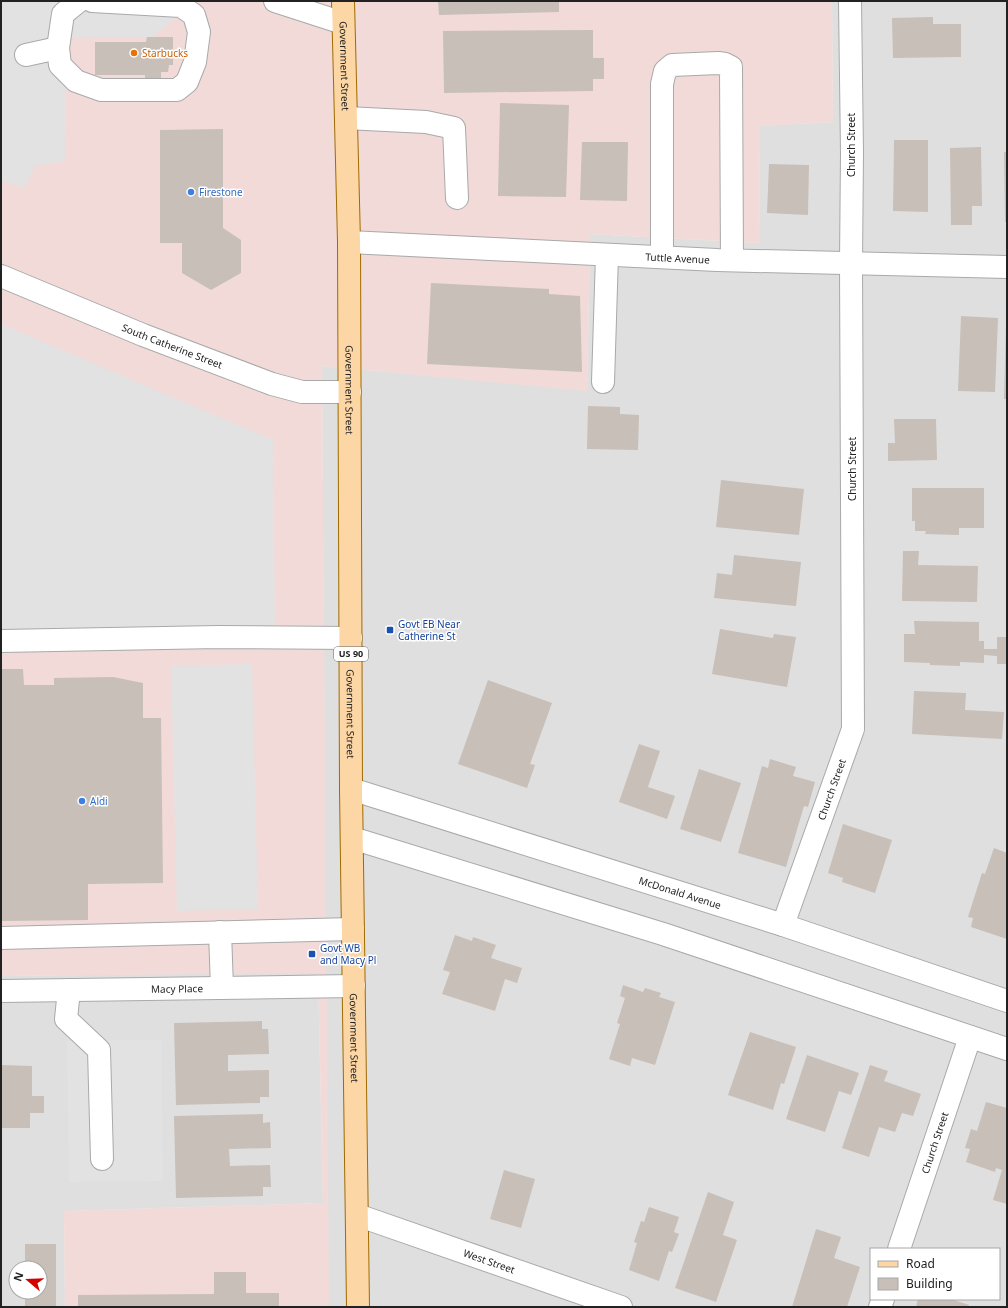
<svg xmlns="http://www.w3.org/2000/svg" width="1008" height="1308" font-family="'Noto Sans',sans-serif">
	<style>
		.residential { fill: #e0dfdf; fill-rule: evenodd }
		.commercial { fill: #f2dad9 }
		.parking { fill: #e2e2e2 }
		.building { fill: #c7bfb8 }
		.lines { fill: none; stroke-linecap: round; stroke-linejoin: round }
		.minor-casing { stroke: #a9a9a9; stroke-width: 24 }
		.major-casing { stroke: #a06b00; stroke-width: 24 }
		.minor { stroke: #fff; stroke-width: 22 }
		.major { stroke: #fcd6a4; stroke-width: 22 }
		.food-dot { fill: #e8710a; stroke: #fff; stroke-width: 1.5 }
		.shop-dot { fill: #3f7fe0; stroke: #fff; stroke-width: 1.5 }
		.transit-dot { fill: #1a4fb4; stroke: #fff; stroke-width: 1.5 }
		.labels { text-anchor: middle; stroke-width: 3; stroke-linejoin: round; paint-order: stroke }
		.shield { fill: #fff; stroke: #646464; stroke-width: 1 }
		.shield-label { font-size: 9px; font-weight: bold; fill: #222 }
		.food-label { font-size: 10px; fill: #c56008; stroke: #fff; text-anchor: start }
		.street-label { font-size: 10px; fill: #222; stroke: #fff }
		.shop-label { font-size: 10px; fill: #366cbe; stroke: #fff; text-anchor: start }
		.transit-label { font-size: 10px; fill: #164399; stroke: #fff; text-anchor: start }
	</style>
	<rect width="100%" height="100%" fill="#f2efe9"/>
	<g class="residential">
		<path d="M832 1H1007V1307H328L322 366 587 390 590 234 760 243 759 126 833 122ZM871 1249H999V1299H871Z"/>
		<path d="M318 972 323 1203 64 1211 65 1307H1V976ZM16 1268H40V1292H16Z"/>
	</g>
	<path class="commercial" d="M1 1H832L833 122 759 126 760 243 590 234 587 391 322 366 329 1307H65L64 1211 323 1203 318 973 1 976Z"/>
	<g class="parking">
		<path d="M1 1H195L153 37 67 38 65 161 35 166 25 188 1 180Z"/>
		<path d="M1 324 273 440 275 637 1 641Z"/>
		<path d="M252 664 258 909 177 911 171 666Z"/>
		<path d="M161 1040 163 1181 69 1182 67 1041Z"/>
	</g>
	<g class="building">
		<path d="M438 1H559V12L439 15Z"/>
		<path d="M933 17V24H961V57L893 58 892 18Z"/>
		<path d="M593 30V58H604V79H593V91L444 93 443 31Z"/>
		<path d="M147 37H173V65H169L168 72H161V81H145V75H95V42H146Z"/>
		<path d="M500 103 569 105 566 197 498 196Z"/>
		<path d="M223 129V228L241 240V273L211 290 182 273V243H160V130Z"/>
		<path d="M894 140H928V212L893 211Z"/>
		<path d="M582 142H628L627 201 580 200Z"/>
		<path d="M981 147 982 206H972V225H951L950 148Z"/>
		<path d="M1004 152H1007V222H1005Z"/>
		<path d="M769 164 809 165 808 215 767 213Z"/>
		<path d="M431 283 549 289V294L580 296 582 372 427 364Z"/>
		<path d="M961 316 998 318 995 392 958 391Z"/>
		<path d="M1006 324H1007V399H1004Z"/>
		<path d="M588 406 620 407V414L639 415 638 450 587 449Z"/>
		<path d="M894 419H936L937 460 888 461V443H895Z"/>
		<path d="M721 480 804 489 799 535 716 527Z"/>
		<path d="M912 488H984V528H959V535L925 534 926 531H915V521H912Z"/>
		<path d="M903 551H919L918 565 978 566 977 602 902 601Z"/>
		<path d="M734 555 801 562 796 606 714 598 717 573 732 575Z"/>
		<path d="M914 621 979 622V641H984V649H997V637H1007V664H997V656L984 655V663L960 662V666L930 665V663L904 662V634H915Z"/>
		<path d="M720 629 773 638 774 634 796 637 787 687 712 674Z"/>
		<path d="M1 669H23L24 685H54V678L113 677 143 683V718H161L163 883 88 884V920L1 921Z"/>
		<path d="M488 680 552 703 530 764 535 765 527 788 458 764Z"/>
		<path d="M914 691 966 693 965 710 1004 712 1002 739 912 734Z"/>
		<path d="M639 744 660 751 648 787 675 796 667 819 619 802Z"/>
		<path d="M770 759 796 767 793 776 815 782 808 807 804 806 786 867 738 853 762 766 768 768Z"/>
		<path d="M699 769 741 783 721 842 680 829Z"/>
		<path d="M843 824 892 840 875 893 842 882 843 878 828 873Z"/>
		<path d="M994 848 1007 853V939L971 927 973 918 968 917 982 873 985 874Z"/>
		<path d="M455 935 472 941 473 937 496 945 491 958 522 968 517 983 505 979 495 1011 442 994 450 972 443 970Z"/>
		<path d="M623 985 643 992 645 988 661 993 659 997 675 1002 655 1065 632 1058 630 1066 609 1059 620 1024 617 1023 625 998 620 996Z"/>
		<path d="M262 1021V1029H268L269 1054 228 1055V1071L269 1070V1097H260V1103L176 1105 174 1023Z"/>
		<path d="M750 1032 796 1047 784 1084 781 1083 773 1110 728 1095Z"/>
		<path d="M807 1055 859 1073 851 1095 839 1091 825 1132 786 1119Z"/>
		<path d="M1 1065 32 1066V1096H44V1113H30V1128H1Z"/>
		<path d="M870 1065 888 1071 884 1081 921 1094 913 1116 902 1113 895 1132 879 1127 869 1157 842 1148Z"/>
		<path d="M986 1102 1007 1108V1204L993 1200 1002 1170 996 1168 995 1172 966 1162 970 1149 965 1148 971 1129 977 1131Z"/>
		<path d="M263 1114V1123L270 1122 271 1148 229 1149 230 1166 270 1165 271 1187H263V1196L176 1198 174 1116Z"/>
		<path d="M504 1170 535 1179 521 1228 490 1219Z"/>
		<path d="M708 1192 734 1202 723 1235 737 1240 716 1302 675 1288Z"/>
		<path d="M649 1207 679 1217 674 1232 679 1234 672 1252 669 1251 659 1281 629 1270 637 1243 634 1242 641 1221 644 1222Z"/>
		<path d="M816 1229 841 1237 834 1258 860 1267 847 1307H792Z"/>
		<path d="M25 1244H56V1307H25V1292H40V1268H25Z"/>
		<path d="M214 1272H246V1293H279V1307H78V1295L214 1294Z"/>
		<path d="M918 1299H951L969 1305 968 1307H916Z"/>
	</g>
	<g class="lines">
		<defs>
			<g id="minor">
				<path d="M79 1 63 14 58 48 60 65 76 81 101 90H177L187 82 195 62 199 32 194 15 181 6 92 1"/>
				<path d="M275 1 343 23"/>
				<path d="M26 55 58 48"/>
				<path d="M346 118 426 122 454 128 457 198"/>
				<path id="s1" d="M349 242 717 260 1007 267"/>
				<path d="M662 257V84L665 71 672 65 718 63 725 64 731 67 732 260"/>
				<path id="s2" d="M1 276 143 335 272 384 302 392H350"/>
				<path d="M603 382 607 255"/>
				<path d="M1 641 218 637 351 638"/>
				<path id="s3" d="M351 789 783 925 1007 1001"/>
				<path d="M352 838 663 934 1007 1049"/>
				<path id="s4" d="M783 925 853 729 851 263 852 153 850 1"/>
				<path d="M220 932 222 988"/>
				<path d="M1 938 353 929"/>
				<path d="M69 990 66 1019 99 1050 102 1159"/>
				<path id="s5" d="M1 991 354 986"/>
				<path id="s6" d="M357 1215 621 1307"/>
				<path id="s7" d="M899 1249 970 1037"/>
				<path d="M880 1307 883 1299"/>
			</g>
			<g id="major">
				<path id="s8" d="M343 1 349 242 351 789 358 1307"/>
			</g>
		</defs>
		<use href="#minor" class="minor-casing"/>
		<use href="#major" class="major-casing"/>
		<use href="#minor" class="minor"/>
		<use href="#major" class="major"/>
	</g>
	<circle class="food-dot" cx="134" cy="53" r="4"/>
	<g class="shop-dot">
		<circle cx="191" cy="192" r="4"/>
		<circle cx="82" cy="801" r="4"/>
	</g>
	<g class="transit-dot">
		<rect x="386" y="626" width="8" height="8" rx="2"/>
		<rect x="308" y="950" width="8" height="8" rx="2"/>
	</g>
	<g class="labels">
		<rect class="shield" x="334" y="647" width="34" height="14" rx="3"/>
		<g class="shield-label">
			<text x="351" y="657">US 90</text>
		</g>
		<g class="food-label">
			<text x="142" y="57">Starbucks</text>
		</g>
		<g class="street-label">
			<text dy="4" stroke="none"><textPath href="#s8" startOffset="65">Government Street</textPath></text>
			<text transform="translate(851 145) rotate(-90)" y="4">Church Street</text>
			<text dy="4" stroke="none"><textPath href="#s1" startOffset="329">Tuttle Avenue</textPath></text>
			<text dy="4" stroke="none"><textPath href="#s2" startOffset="185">South Catherine Street</textPath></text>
			<text dy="4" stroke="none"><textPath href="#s8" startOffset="389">Government Street</textPath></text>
			<text transform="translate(852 469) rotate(-90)" y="4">Church Street</text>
			<text dy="4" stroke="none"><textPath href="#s8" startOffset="713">Government Street</textPath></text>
			<text dy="4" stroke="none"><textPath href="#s4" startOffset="144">Church Street</textPath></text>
			<text dy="4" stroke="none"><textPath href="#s3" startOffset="345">McDonald Avenue</textPath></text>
			<text dy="4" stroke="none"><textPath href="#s5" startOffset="176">Macy Place</textPath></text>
			<text dy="4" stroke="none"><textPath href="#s8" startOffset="1037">Government Street</textPath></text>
			<text dy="4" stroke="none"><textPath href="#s7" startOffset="112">Church Street</textPath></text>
			<text dy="4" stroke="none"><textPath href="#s6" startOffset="140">West Street</textPath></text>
		</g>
		<g class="shop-label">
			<text x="199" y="196">Firestone</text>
			<text x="90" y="805">Aldi</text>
		</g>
		<g class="transit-label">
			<text x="398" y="628">Govt EB Near<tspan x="398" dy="12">Catherine St</tspan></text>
			<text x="320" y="952">Govt WB<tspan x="320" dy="12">and Macy Pl</tspan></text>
		</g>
	</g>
	<rect width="1008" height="1308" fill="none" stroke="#222222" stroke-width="4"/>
	<rect x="870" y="1248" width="130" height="52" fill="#ffffff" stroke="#a7a7a7"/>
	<rect x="878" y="1261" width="20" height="6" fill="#fcd6a4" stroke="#a7a7a7"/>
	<text x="906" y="1268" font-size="12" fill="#222222">Road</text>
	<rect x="878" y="1278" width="20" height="12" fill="#c7bfb8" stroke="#a7a7a7"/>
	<text x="906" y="1288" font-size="12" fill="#222222">Building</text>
	<g transform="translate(28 1280) rotate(289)"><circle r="19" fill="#ffffff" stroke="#a7a7a7"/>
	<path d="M0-3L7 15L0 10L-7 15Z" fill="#d40000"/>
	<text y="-6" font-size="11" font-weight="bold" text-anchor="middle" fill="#222222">N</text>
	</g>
</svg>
